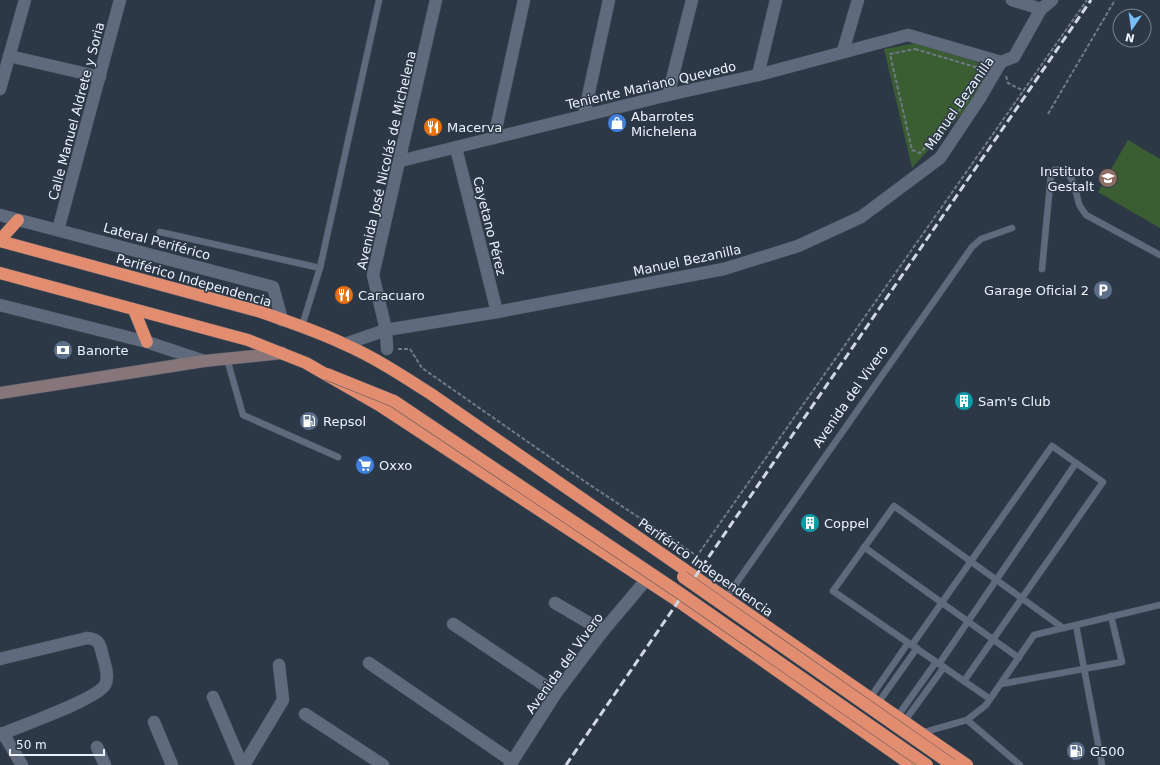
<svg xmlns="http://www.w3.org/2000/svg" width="1160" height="765" font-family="'DejaVu Sans',sans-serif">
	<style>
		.green { fill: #3a5d32 }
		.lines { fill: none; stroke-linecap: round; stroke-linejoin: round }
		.lane-casing { stroke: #4d5663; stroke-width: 7 }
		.street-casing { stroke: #4d5663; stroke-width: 13 }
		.secondary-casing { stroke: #4d5663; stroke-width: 13 }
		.highway-casing { stroke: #4d5663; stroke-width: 13 }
		.path { stroke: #707987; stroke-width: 2; stroke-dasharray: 4 2; stroke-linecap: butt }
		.lane { stroke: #5f6b7d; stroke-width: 6 }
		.street { stroke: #5f6b7d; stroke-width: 12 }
		.secondary { stroke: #867579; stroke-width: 12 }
		.highway { stroke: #e28d6f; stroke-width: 12 }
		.rail { stroke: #d0d7e2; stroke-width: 3; stroke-dasharray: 8 4; stroke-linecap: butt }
		.highway-bridge-casing { stroke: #4d5663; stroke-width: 13; stroke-linecap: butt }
		.highway-bridge { stroke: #e28d6f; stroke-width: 12 }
		.labels { text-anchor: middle; stroke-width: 3; stroke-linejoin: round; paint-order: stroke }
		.street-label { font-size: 13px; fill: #ecf2fd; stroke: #2d3847 }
		.poi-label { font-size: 13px; fill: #ecf2fd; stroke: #2d3847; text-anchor: start }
	</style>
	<rect width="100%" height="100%" fill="#2d3847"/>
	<g class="green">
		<path d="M916 43 986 65 990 70 966 109 912 168 884 49Z"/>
		<path d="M1128 140 1160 159V228L1098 192Z"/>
	</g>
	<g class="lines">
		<defs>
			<g id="lane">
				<path d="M160 232 320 268"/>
				<path d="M1042 269 1051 174 1054 170C1074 167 1075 191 1079 204 1080 208 1084 211 1086 215L1160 255"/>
				<path d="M302 326 320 268 379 0"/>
				<path d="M227 359 243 415 338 457"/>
				<path d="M864 547 1019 658"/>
				<path d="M726 598 972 247 981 239 1012 228"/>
				<path d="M1076 625 1102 765"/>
				<path d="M912 645 1052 446 1103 482 964 681"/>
				<path d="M939 664 1076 463"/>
				<path d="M1001 684 1122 662 1111 616"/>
				<path d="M870 698 908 643"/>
				<path d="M990 699 833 591 894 506 1063 628"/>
				<path d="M878 703 917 648"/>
				<path d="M897 717 936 662"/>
				<path d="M967 720 1020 765"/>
				<path d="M904 722 944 667"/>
				<path d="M921 733 967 720 986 705 1034 635 1160 605"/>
			</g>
			<g id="street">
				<path d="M1012 0 1041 9"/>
				<path d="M843 51 858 0"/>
				<path d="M9 56 100 77"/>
				<path d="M758 75 776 0"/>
				<path d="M0 89 25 0"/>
				<path d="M668 95 692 0"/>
				<path d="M584 115 609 0"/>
				<path d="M494 138 524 0"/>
				<path d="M456 148 497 312"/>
				<path d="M400 161 668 95 758 75 908 35 1001 62"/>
				<path d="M0 215 273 287 282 320"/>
				<path d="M58 230 120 0"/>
				<path d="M0 305 147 342 204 361"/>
				<path d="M345 344 386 330 497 312 724 269 798 246 861 217 940 158 980 98 1001 62 1014 57 1041 9 1052 0"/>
				<path d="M387 349 386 330 373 275 436 0"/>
				<path d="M555 603 603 631"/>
				<path d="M453 624 556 693"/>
				<path d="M0 659 87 638C98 639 100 643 102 653 104 662 110 676 105 685 96 700 19 726 0 735"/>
				<path d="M369 663 512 761"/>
				<path d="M213 697 242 765"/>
				<path d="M305 714 383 765"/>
				<path d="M154 722 172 765"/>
				<path d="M3 733 22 765"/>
				<path d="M97 747 105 765"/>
				<path d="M244 765 283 700 279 665"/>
				<path d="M510 765 556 693 603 631 646 580"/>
			</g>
			<path id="secondary" d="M0 393 204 361 282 353"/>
			<g id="highway">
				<path d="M0 240 18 220"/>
				<path d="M0 241 261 312C289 322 317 331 344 344 374 357 403 376 431 394L967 765"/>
				<path d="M0 273 248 340 306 363 379 405 678 601 911 765"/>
				<path d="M134 310 147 342"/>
			</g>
		</defs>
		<use href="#lane" class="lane-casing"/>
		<use href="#street" class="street-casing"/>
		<use href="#secondary" class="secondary-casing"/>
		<use href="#highway" class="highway-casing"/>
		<g class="path">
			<path d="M915 49 982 69 965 104 920 153 912 150 890 54Z"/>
			<path d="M1006 76 1008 83 1024 91"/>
			<path d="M1048 114 1115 0"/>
			<path d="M398 349H410L422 368 584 481 697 556 1087 0"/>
		</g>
		<use href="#lane" class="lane"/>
		<use href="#street" class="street"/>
		<use href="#secondary" class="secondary"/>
		<use href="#highway" class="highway"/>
		<path class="rail" d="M566 765 1091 0"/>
		<defs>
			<g id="highway-bridge">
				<path d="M327 374 394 401 677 591 927 765"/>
				<path d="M683 577 952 765"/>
			</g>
		</defs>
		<use href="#highway-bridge" class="highway-bridge-casing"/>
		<use href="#highway-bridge" class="highway-bridge"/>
	</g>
	<defs>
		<symbol id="shop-disc" viewBox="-11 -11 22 22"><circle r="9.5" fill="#3f7fe0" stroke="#2d3847"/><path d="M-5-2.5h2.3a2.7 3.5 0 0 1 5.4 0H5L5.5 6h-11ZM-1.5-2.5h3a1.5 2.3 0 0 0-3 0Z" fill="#fff"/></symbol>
		<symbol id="restaurant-disc" viewBox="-11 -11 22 22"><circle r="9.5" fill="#e8710a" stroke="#2d3847"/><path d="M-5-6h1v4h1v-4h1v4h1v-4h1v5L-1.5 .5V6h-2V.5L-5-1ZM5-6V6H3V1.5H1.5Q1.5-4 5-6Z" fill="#fff"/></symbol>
		<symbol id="school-disc" viewBox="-11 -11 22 22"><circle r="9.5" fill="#8d6e63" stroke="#2d3847"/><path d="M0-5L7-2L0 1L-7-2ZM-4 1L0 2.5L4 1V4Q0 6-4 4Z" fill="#fff"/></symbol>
		<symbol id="parking-disc" viewBox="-11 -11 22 22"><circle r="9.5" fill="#5c6f8a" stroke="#2d3847"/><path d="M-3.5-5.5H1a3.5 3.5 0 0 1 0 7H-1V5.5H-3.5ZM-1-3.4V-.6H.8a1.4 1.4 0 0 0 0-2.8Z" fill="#fff"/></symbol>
		<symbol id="bank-disc" viewBox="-11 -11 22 22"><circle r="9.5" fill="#5c6f8a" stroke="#2d3847"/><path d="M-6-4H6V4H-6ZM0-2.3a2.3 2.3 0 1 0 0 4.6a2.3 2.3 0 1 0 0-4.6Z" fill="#fff"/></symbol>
		<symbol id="building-disc" viewBox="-11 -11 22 22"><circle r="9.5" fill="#0f9aa8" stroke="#2d3847"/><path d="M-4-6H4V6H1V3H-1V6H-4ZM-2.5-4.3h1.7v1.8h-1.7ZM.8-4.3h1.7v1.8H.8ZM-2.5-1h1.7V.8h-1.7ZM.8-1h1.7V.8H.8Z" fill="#fff"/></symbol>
		<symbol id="fuel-disc" viewBox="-11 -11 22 22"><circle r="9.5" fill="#5c6f8a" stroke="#2d3847"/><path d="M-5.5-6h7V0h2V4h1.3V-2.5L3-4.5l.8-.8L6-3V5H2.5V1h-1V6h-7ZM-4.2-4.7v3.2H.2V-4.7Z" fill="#fff"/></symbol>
		<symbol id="supermarket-disc" viewBox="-11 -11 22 22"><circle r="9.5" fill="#3f7fe0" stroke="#2d3847"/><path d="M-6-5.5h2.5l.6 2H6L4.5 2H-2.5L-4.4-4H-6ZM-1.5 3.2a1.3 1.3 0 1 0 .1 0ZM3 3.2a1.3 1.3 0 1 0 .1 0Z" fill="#fff"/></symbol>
	</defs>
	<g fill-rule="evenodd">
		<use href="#shop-disc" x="606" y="112" width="22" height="22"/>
		<use href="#restaurant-disc" x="422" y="116" width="22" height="22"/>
		<use href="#school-disc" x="1097" y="167" width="22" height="22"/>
		<use href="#parking-disc" x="1092" y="279" width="22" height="22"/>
		<use href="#restaurant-disc" x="333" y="284" width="22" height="22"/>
		<use href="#bank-disc" x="52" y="339" width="22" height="22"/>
		<use href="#building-disc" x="953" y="390" width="22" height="22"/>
		<use href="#fuel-disc" x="298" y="410" width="22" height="22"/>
		<use href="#supermarket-disc" x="354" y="454" width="22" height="22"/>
		<use href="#building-disc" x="799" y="512" width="22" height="22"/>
		<use href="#fuel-disc" x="1065" y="740" width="22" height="22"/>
	</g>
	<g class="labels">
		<g class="street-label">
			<text transform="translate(651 85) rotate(-13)" y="5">Teniente Mariano Quevedo</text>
			<text transform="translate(959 103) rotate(-55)" y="5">Manuel Bezanilla</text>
			<text transform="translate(76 111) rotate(-75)" y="5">Calle Manuel Aldrete y Soria</text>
			<text transform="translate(386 160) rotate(-77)" y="5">Avenida José Nicolás de Michelena</text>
			<text transform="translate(490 226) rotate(76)" y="5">Cayetano Pérez</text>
			<text transform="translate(157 241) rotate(15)" y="5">Lateral Periférico</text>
			<text transform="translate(687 260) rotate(-12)" y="5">Manuel Bezanilla</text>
			<text transform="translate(194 280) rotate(16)" y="5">Periférico Independencia</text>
			<text transform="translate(850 396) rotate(-55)" y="5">Avenida del Vivero</text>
			<text transform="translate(706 567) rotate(35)" y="5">Periférico Independencia</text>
			<text transform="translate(564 663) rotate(-54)" y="5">Avenida del Vivero</text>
		</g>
		<g class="poi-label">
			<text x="631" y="121">Abarrotes<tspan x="631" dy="15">Michelena</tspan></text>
			<text x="447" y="132">Macerva</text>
			<text x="1094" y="176" text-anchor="end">Instituto<tspan x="1094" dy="15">Gestalt</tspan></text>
			<text x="1089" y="295" text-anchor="end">Garage Oficial 2</text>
			<text x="358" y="300">Caracuaro</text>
			<text x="77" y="355">Banorte</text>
			<text x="978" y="406">Sam's Club</text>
			<text x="323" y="426">Repsol</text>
			<text x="379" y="470">Oxxo</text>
			<text x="824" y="528">Coppel</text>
			<text x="1090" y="756">G500</text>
		</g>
	</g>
	<g transform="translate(1132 28) rotate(193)"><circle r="19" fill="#2d3847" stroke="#798290"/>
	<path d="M0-3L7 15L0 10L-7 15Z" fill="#78bff7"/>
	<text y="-6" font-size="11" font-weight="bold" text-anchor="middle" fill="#ecf2fd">N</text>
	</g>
	<path d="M10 749v6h94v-6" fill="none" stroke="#ecf2fd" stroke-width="2"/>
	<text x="16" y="749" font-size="12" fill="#ecf2fd" stroke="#2d3847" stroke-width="3" paint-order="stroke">50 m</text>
</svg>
